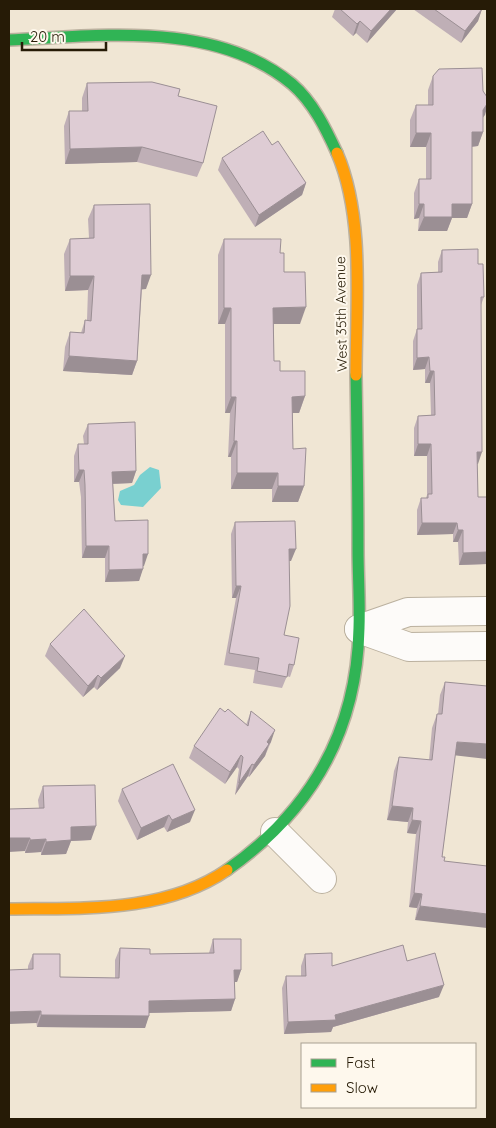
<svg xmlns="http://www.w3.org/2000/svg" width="496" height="1128" font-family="Quicksand,sans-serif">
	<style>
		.water { fill: #79d0d0 }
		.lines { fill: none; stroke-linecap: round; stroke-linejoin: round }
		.street-casing { stroke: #bbb19f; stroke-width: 30 }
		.fast-casing { stroke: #bbb19f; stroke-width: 14 }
		.slow-casing { stroke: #bbb19f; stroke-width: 14 }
		.street { stroke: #fdfbf9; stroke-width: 28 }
		.fast { stroke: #30b455; stroke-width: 11 }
		.slow { stroke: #ff9f0a; stroke-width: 11 }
		.wall { fill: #bfafb6 }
		.shaded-wall { fill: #9b8f94 }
		.building { fill: #deccd4; stroke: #9b8f94 }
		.labels { text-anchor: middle; stroke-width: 4; stroke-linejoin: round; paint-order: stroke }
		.street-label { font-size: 14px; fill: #261b06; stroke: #fef8ed }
	</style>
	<rect width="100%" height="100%" fill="#f0e6d4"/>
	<path class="water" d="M150 467 159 470 161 488 143 507 121 505 118 500 120 491 134 485 140 475Z"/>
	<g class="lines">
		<defs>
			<g id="street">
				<path d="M359 629 408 612 487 611"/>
				<path d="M359 629 409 647 487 646"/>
				<path d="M275 832 322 879"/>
			</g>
			<g id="fast">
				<path d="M9 40C101 36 215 20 292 84 313 102 326 129 337 153"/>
				<path d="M227 870C311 811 357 732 359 628 360 602 358 575 358 549 358 491 357 433 356 375"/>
			</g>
			<g id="slow">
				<path d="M337 153C365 218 356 305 356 375"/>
				<path d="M9 909C82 908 165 913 227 870"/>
			</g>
		</defs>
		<use href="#street" class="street-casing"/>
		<use href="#fast" class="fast-casing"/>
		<use href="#slow" class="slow-casing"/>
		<use href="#street" class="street"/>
		<use href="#fast" class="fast"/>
		<use href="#slow" class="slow"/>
	</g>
	<g class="wall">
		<path d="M335 9H397L367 43 356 33 353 36 332 17Z"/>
		<path d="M413 9H482L478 21 461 43Z"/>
		<path d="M433 76 483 91 487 97V108L483 117V132L478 146 472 147V204L467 218H452L447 231H418L419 218 414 219V193L419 179H426V147H410V120L416 105H428V90Z"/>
		<path d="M87 83 178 96 203 163 197 177 137 162 65 164 64 126 69 111H82V98Z"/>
		<path d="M272 145 306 183 302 195 255 227 218 170 222 158Z"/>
		<path d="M94 205 146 289H142L137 361 132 375 63 371 65 347 70 332 81 333 85 320H87L88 290 65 291 64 254 70 239 89 238 88 219Z"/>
		<path d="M224 239 280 253 284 272 300 324H274V361L280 371 305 396 299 413H293V449L304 486 298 502H272V489H231V457H228L230 413H225V324H218V255Z"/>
		<path d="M442 250 478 264 484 297 481 305 478 464H477L478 497H487V564L459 565 458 542H453V534L417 535V510L421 498H426L427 495V456H414V428L418 416 431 415 430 383H425V369L413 370V341L417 329V285L421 273 438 272V262Z"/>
		<path d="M88 424 136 471 132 483 113 484 115 521 144 566H143L139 581 105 582V558H82L81 497 79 482H74V456L78 444H84L83 436Z"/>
		<path d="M235 522 291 561H289L284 635 294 665 290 677 287 676 282 688 253 683 255 670 224 665 236 598H232L231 534Z"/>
		<path d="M50 644 120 668 97 690 94 687 83 697 45 656Z"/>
		<path d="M445 682 455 756 442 857 415 920 417 908 409 907 416 834 407 833 408 822 387 820 394 771 399 757 429 760 432 728 437 714H438L440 695Z"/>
		<path d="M251 711 271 742 265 756 249 777 248 776 235 795 239 769 237 767 225 784 189 758 194 746 246 725Z"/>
		<path d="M43 786 91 840 71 841 66 854 41 855V852L25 853V851L39 808 38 800Z"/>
		<path d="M122 789 190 822 167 832 164 827 137 840 118 801Z"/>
		<path d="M213 939 241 970 237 982H235V999L231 1011 149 1013 145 1028 37 1027 28 970V966L33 954 60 977 115 978V960L120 948 150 954 209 953Z"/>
		<path d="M305 954 332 966 407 961 439 997 333 1027 331 1032 284 1034 282 988 286 976H301V966Z"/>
	</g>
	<g class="shaded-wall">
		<path d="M391 9H397L367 43 371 31Z"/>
		<path d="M482 9 478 21 461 43 465 31Z"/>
		<path d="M360 21 356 33 353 36 357 24Z"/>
		<path d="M487 104V108L485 115 478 124 483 110Z"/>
		<path d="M472 132H483L478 146 467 147Z"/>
		<path d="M416 133H431L426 147H410Z"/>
		<path d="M142 147 137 162 65 164 70 149Z"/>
		<path d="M306 183 302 195 255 227 259 215Z"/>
		<path d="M419 204H424L419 218 414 219Z"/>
		<path d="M452 204H472L467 218H452L447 231H418L424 217Z"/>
		<path d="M142 275H151L146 289 137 290Z"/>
		<path d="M70 276H94L88 290 65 291Z"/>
		<path d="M306 307 300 324H268L273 308Z"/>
		<path d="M224 308H231L225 324H218Z"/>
		<path d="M69 356 137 361 132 375 63 371Z"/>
		<path d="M429 357 425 369 413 370 417 358Z"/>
		<path d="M430 371H434L430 383H425Z"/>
		<path d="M305 396 299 413H286L292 397Z"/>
		<path d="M231 397H236L230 413H225Z"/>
		<path d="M234 441H237L231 457H228Z"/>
		<path d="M418 444H431L427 456H414Z"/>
		<path d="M477 452H482L478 464H472Z"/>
		<path d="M79 470H84L79 482H74Z"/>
		<path d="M136 471 132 483 108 484 112 472Z"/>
		<path d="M237 473H278L272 489H231Z"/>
		<path d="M278 486H304L298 502H272Z"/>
		<path d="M422 523H457L453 534 417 535Z"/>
		<path d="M458 530H463L458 542H453Z"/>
		<path d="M86 546H109L105 558H82Z"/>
		<path d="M289 549H296L291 561H284Z"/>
		<path d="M487 552V564L459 565 463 553Z"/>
		<path d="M143 554H148L144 566H139Z"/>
		<path d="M143 569 139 581 105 582 109 570Z"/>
		<path d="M236 586H241L236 598H232Z"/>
		<path d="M125 656 120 668 97 690 101 678Z"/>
		<path d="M98 675 94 687 83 697 88 686Z"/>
		<path d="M275 730 271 742 268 746 269 744 265 756 249 777 254 765 267 742Z"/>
		<path d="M457 742 487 744V759L452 755Z"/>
		<path d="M241 755 237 767 225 784 230 772Z"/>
		<path d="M252 764 248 776 235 795 239 783Z"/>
		<path d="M392 806 413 808 408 822 387 820Z"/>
		<path d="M195 810 190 822 167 832 172 820Z"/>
		<path d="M169 815 164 827 137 840 141 828Z"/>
		<path d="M412 820 421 821 416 834 407 833Z"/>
		<path d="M96 826 91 840 71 841 66 854 41 855 46 842 71 827Z"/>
		<path d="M9 838H30L25 851 9 852Z"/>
		<path d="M46 839 41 852 25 853 30 840Z"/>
		<path d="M414 893 422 894 417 908 409 907Z"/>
		<path d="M420 906 487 914V928L415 920Z"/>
		<path d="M234 970H241L237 982H230Z"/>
		<path d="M444 985 439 997 333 1027 331 1032 284 1034 288 1022 335 1015Z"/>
		<path d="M235 999 231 1011 145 1013 149 1001Z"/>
		<path d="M41 1011 37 1023 9 1024V1012Z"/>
		<path d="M41 1015 149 1016 145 1028 37 1027Z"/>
	</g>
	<g class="building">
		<path d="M340 9H391L371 31 360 21 357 24Z"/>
		<path d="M434 9H482L465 31Z"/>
		<path d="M482 68 483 91 487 97V104L483 110V132H472V204H452V217H424V204H419V179H431V133H416V105H433V76L439 69Z"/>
		<path d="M152 82 180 89 178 96 217 106 203 163 142 147 70 149 69 111H88L87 83Z"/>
		<path d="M263 131 272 145 278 141 306 183 259 215 222 158Z"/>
		<path d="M150 204 151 275H142L137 361 69 356 70 332 84 333 85 320 91 321 94 276H70V239L94 238V205Z"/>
		<path d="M224 239H281L280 253H284V272H305L306 307 273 308 274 361H280V371H305V396L292 397 293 449 306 448 304 486H278V473H237V441H234L236 397H231V308H224Z"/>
		<path d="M478 249V264H483L484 297H481L482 452H477L478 497H487V552L463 553V530H458L457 523H422L421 498H428V494H432L431 444H418V416L435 415 434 371H430L429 357 417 358V329H422L421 273 442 272V250Z"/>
		<path d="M135 422 136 471 112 472 115 521 148 520V554H143V569L109 570V546H86L85 485 84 470H79L78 444H88V424Z"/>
		<path d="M295 521 296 549H289L290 606 284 635 299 638 294 665 289 664 287 677 257 671 259 658 229 653 241 586H236L235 522Z"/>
		<path d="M84 609 125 656 101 678 98 675 88 686 50 644Z"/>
		<path d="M445 682 487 686V744L457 742 442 857H445L444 861 487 866V914L420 906 422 894 414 893 421 821 412 820 413 808 392 806 399 757 432 760 437 714H442Z"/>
		<path d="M220 708 225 712 228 709 248 726 251 711 275 730 267 742 269 744 254 765 252 764 239 783 243 757 241 755 230 772 194 746Z"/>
		<path d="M173 764 195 810 172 820 169 815 141 828 122 789Z"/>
		<path d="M95 785 96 826 71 827V840L46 842V839L30 840V838H9V809L44 808 43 786Z"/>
		<path d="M213 939H241V970H234L235 999 149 1001V1016L41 1015V1011L9 1012V970L33 969V954H60V977L119 978 120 948 150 949V954L214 953Z"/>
		<path d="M403 945 407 961 435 953 444 985 335 1015 336 1020 288 1022 286 976H306L305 954 332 953V966Z"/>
	</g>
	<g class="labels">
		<g class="street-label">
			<text transform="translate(341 314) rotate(-91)" y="5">West 35th Avenue</text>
		</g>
	</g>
	<rect width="496" height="1128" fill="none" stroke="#261b06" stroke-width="20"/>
	<rect x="301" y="1043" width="175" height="65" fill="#fef8ed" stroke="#a8a091"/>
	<rect x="311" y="1059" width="25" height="8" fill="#30b455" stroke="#a8a091"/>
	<text x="346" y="1068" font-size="15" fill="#261b06">Fast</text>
	<rect x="311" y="1084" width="25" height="8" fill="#ff9f0a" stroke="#a8a091"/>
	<text x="346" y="1093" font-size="15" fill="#261b06">Slow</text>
	<path d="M22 42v8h84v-8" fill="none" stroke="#261b06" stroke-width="2.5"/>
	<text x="30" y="42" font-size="15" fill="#261b06" stroke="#fef8ed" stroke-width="4" paint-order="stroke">20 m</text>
</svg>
